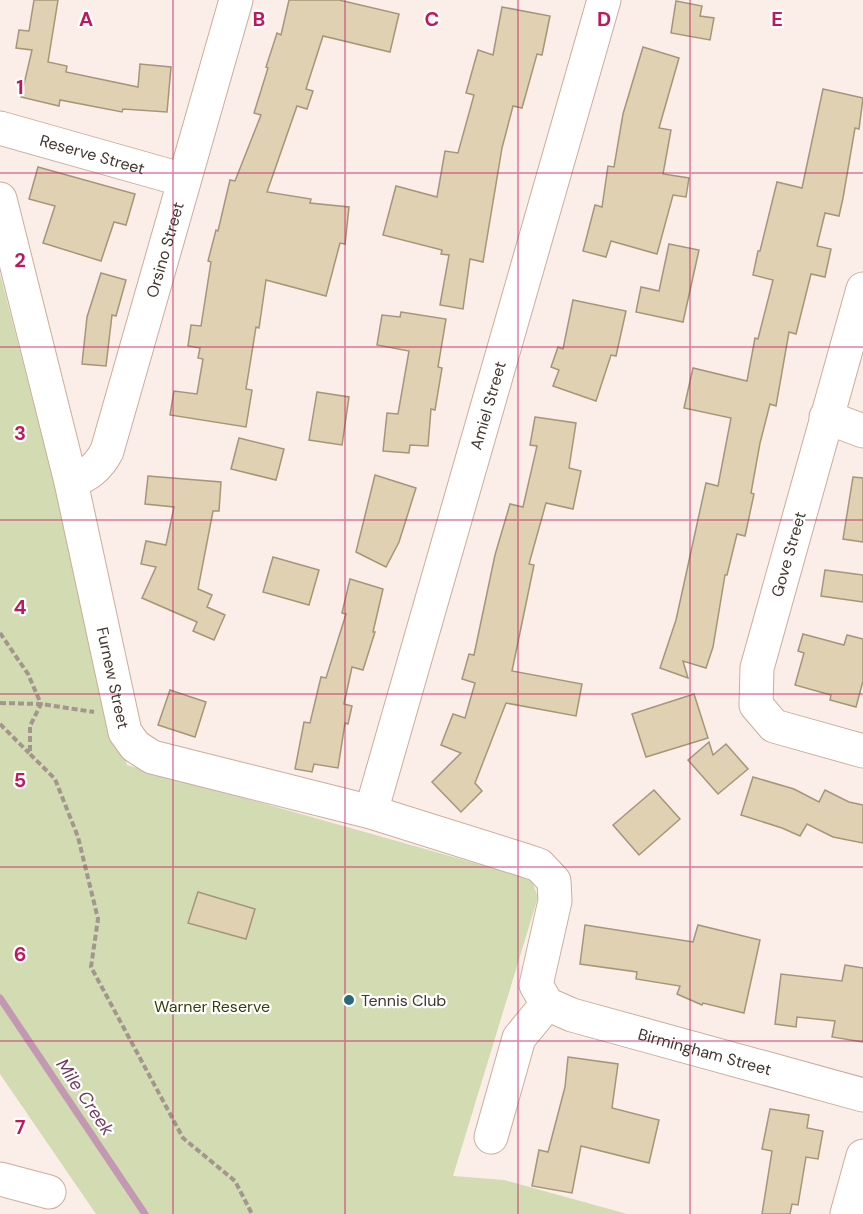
<svg xmlns="http://www.w3.org/2000/svg" width="863" height="1214" font-family="'DM Sans',sans-serif">
	<style>
		.green { fill: #d2dbb1 }
		.lines { fill: none; stroke-linecap: round; stroke-linejoin: round }
		.stream { stroke: #c398b2; stroke-width: 7 }
		.building { fill: #e0d1b3; stroke: #a5967a; stroke-width: 1.5 }
		.minor-casing { stroke: #ccad9d; stroke-width: 35 }
		.path { stroke: #a3968f; stroke-width: 4; stroke-dasharray: 6 3; stroke-linecap: butt }
		.minor { stroke: #fff; stroke-width: 33 }
		.grid { fill: none; stroke: #c2185b; stroke-width: 1.5; stroke-opacity: 0.55 }
		.poi-dot { fill: #286b7d; stroke: #fff; stroke-width: 2 }
		.labels { text-anchor: middle; stroke-width: 4.5; stroke-linejoin: round; paint-order: stroke }
		.street-label { font-size: 16px; fill: #43362f; stroke: #fff }
		.poi-label { font-size: 16px; fill: #43362f; stroke: #fff; text-anchor: start }
		.park-label { font-size: 16px; fill: #373e08; stroke: #fff }
		.water-label { font-size: 18px; font-style: italic; fill: #753d62; stroke: #fff }
		.grid-label { font-size: 20px; text-anchor: middle; font-weight: bold; fill: #c2185b; stroke: #fff; stroke-width: 4.5; stroke-linejoin: round; paint-order: stroke }
	</style>
	<rect width="100%" height="100%" fill="#fbede7"/>
	<path class="green" d="M0 274 127 765 531 879 538 897 453 1176 504 1180 627 1214H96L0 1074Z"/>
	<g class="lines">
		<path class="stream" d="M0 998 145 1214"/>
	</g>
	<g class="building">
		<path d="M34 0H58L48 62 67 66 66 72 138 87 140 64 171 67 167 112 123 109 122 112 60 100 59 106 21 97 32 50 16 48 19 30 29 31Z"/>
		<path d="M289 0H339L399 14 390 52 323 36 306 89 313 91 307 109 297 106 267 192 311 199 310 203 349 207 345 244 340 243 326 296 266 280 259 328 256 327 246 389 252 390 246 427 170 415 174 391 197 394 203 359 198 358 200 348 188 346 191 325 201 326 211 262 208 261 216 230 218 231 230 180 235 181 261 115 254 113 268 68 266 67 277 33 281 35Z"/>
		<path d="M676 1 702 6 700 16 714 18 710 40 671 33Z"/>
		<path d="M502 7 550 16 542 55 537 54 522 108 513 106 502 148 483 262 470 259 463 309 440 305 449 255 441 254 442 250 383 235 396 186 437 197 445 151 458 153 474 95 466 93 478 50 493 55Z"/>
		<path d="M643 47 679 58 659 128 671 130 663 174 689 178 686 197 673 195 657 254 611 241 606 257 583 251 595 205 602 207 608 166 614 167 623 114Z"/>
		<path d="M823 89 863 98 859 129 855 128 843 198 839 216 825 213 817 246 831 249 825 277 811 274 796 334 789 332 776 406 770 404 760 443 751 493 754 494 745 536 737 534 727 575H725L713 647 706 668 683 661 688 678 660 668 676 620 706 483 718 486 731 418 684 408 693 368 747 381 755 338 758 339 773 280 753 275 758 251H760L777 182 802 188Z"/>
		<path d="M38 167 135 194 126 225 114 222 101 261 43 243 55 206 29 199Z"/>
		<path d="M669 244 699 250 683 322 636 312 641 287 659 291Z"/>
		<path d="M101 273 126 280 116 316 112 315 106 366 82 364 87 317Z"/>
		<path d="M573 300 626 311 616 356 611 355 596 401 553 386 559 370 551 367 558 347 563 349Z"/>
		<path d="M401 312 446 319 438 367 442 368 435 410 431 409 428 446 410 445 409 453 383 451 387 413 398 414 409 351 377 345 382 315 400 317Z"/>
		<path d="M317 392 349 397 342 445 309 440Z"/>
		<path d="M535 417 576 423 569 468 581 471 573 509 546 503 529 564 534 565 512 671 582 684 576 716 506 703 475 783 482 791 461 812 432 782 461 753 441 745 453 714 465 718 475 683 462 679 469 654 474 655 495 555 510 504 523 507 537 446 530 445Z"/>
		<path d="M239 438 284 449 276 480 231 469Z"/>
		<path d="M375 475 416 488 399 542 386 567 356 552Z"/>
		<path d="M148 476 221 482 219 511H213L198 589 212 595 207 607 225 615 214 640 193 631 197 622 142 598 156 567 141 564 146 541 166 545 174 507 145 504Z"/>
		<path d="M853 477 863 478V542L843 539Z"/>
		<path d="M273 557 319 570 309 605 263 592Z"/>
		<path d="M825 570 863 575V602L821 596Z"/>
		<path d="M350 579 383 589 373 632H375L363 670 352 667 344 704 352 706 348 724 345 723 338 768 314 764 312 772 295 769 304 722 310 723 321 677 326 678 346 614 342 613Z"/>
		<path d="M803 634 844 645 847 635 863 639V681L856 707 830 700 831 695 795 685 804 653 798 651Z"/>
		<path d="M170 690 206 702 195 737 158 725Z"/>
		<path d="M694 694 708 738 646 757 632 714Z"/>
		<path d="M709 742 713 755 726 744 748 769 718 794 688 760Z"/>
		<path d="M753 777 794 789 819 802 825 790 849 802 863 805V843L833 837 807 824 800 836 782 828 741 815Z"/>
		<path d="M654 790 680 819 639 855 613 825Z"/>
		<path d="M198 892 255 909 246 939 188 923Z"/>
		<path d="M585 925 693 942 698 925 760 940 744 1013 703 1003 702 1005 677 994 680 986 636 979 637 972 580 964Z"/>
		<path d="M845 965 863 968V1042L832 1037 835 1021 797 1017 796 1027 775 1024 781 974 842 981Z"/>
		<path d="M568 1057 618 1064 612 1108 659 1120 649 1163 581 1146 572 1193 532 1186 539 1150 548 1152 565 1087Z"/>
		<path d="M770 1109 809 1115 807 1128 823 1131 818 1159 806 1157 798 1205 792 1204 790 1214H762L772 1151 762 1149Z"/>
	</g>
	<g class="lines">
		<defs>
			<g id="minor">
				<path id="s1" d="M0 128 184 180"/>
				<path id="s2" d="M0 199 71 482 125 732 135 746 152 757 371 812 524 860 539 865 554 881 555 901 536 985 547 1004 519 1038 491 1137"/>
				<path d="M863 289 757 668 756 705 774 726 863 751"/>
				<path d="M826 417 863 431"/>
				<path id="s3" d="M71 482C88 475 98 468 107 451L236 0"/>
				<path id="s4" d="M371 812 604 0"/>
				<path id="s5" d="M547 1004 572 1015 863 1095"/>
				<path d="M0 1179 49 1192"/>
				<path d="M847 1214 863 1156"/>
			</g>
		</defs>
		<use href="#minor" class="minor-casing"/>
		<g class="path">
			<path d="M0 633 28 674 41 704 30 726V754L55 779 78 837 98 919 91 967 183 1138 235 1181 252 1214"/>
			<path d="M0 703 41 704 94 712"/>
			<path d="M0 724 29 753"/>
		</g>
		<use href="#minor" class="minor"/>
	</g>
	<path class="grid" d="M173 0V1214M345 0V1214M518 0V1214M690 0V1214M0 173H863M0 347H863M0 520H863M0 694H863M0 867H863M0 1041H863"/>
	<circle class="poi-dot" cx="349" cy="1000" r="6"/>
	<g class="labels">
		<g class="street-label">
			<text dy="6" stroke="none"><textPath href="#s1" startOffset="96">Reserve Street</textPath></text>
			<text dy="6" stroke="none"><textPath href="#s3" startOffset="258">Orsino Street</textPath></text>
			<text dy="6" stroke="none"><textPath href="#s4" startOffset="423">Amiel Street</textPath></text>
			<text transform="translate(788 554) rotate(-74)" y="6">Gove Street</text>
			<text dy="6" stroke="none"><textPath href="#s2" startOffset="492">Furnew Street</textPath></text>
			<text dy="6" stroke="none"><textPath href="#s5" startOffset="165">Birmingham Street</textPath></text>
		</g>
		<g class="poi-label">
			<text x="361" y="1006">Tennis Club</text>
		</g>
		<g class="park-label">
			<text x="212" y="1012">Warner Reserve</text>
		</g>
		<g class="water-label">
			<text transform="translate(85 1097) rotate(56)" y="6">Mile Creek</text>
		</g>
	</g>
	<g class="grid-label">
		<text x="86" y="26">A</text>
		<text x="259" y="26">B</text>
		<text x="432" y="26">C</text>
		<text x="604" y="26">D</text>
		<text x="777" y="26">E</text>
		<text x="20" y="94">1</text>
		<text x="20" y="267">2</text>
		<text x="20" y="440">3</text>
		<text x="20" y="614">4</text>
		<text x="20" y="787">5</text>
		<text x="20" y="961">6</text>
		<text x="20" y="1134">7</text>
	</g>
</svg>
